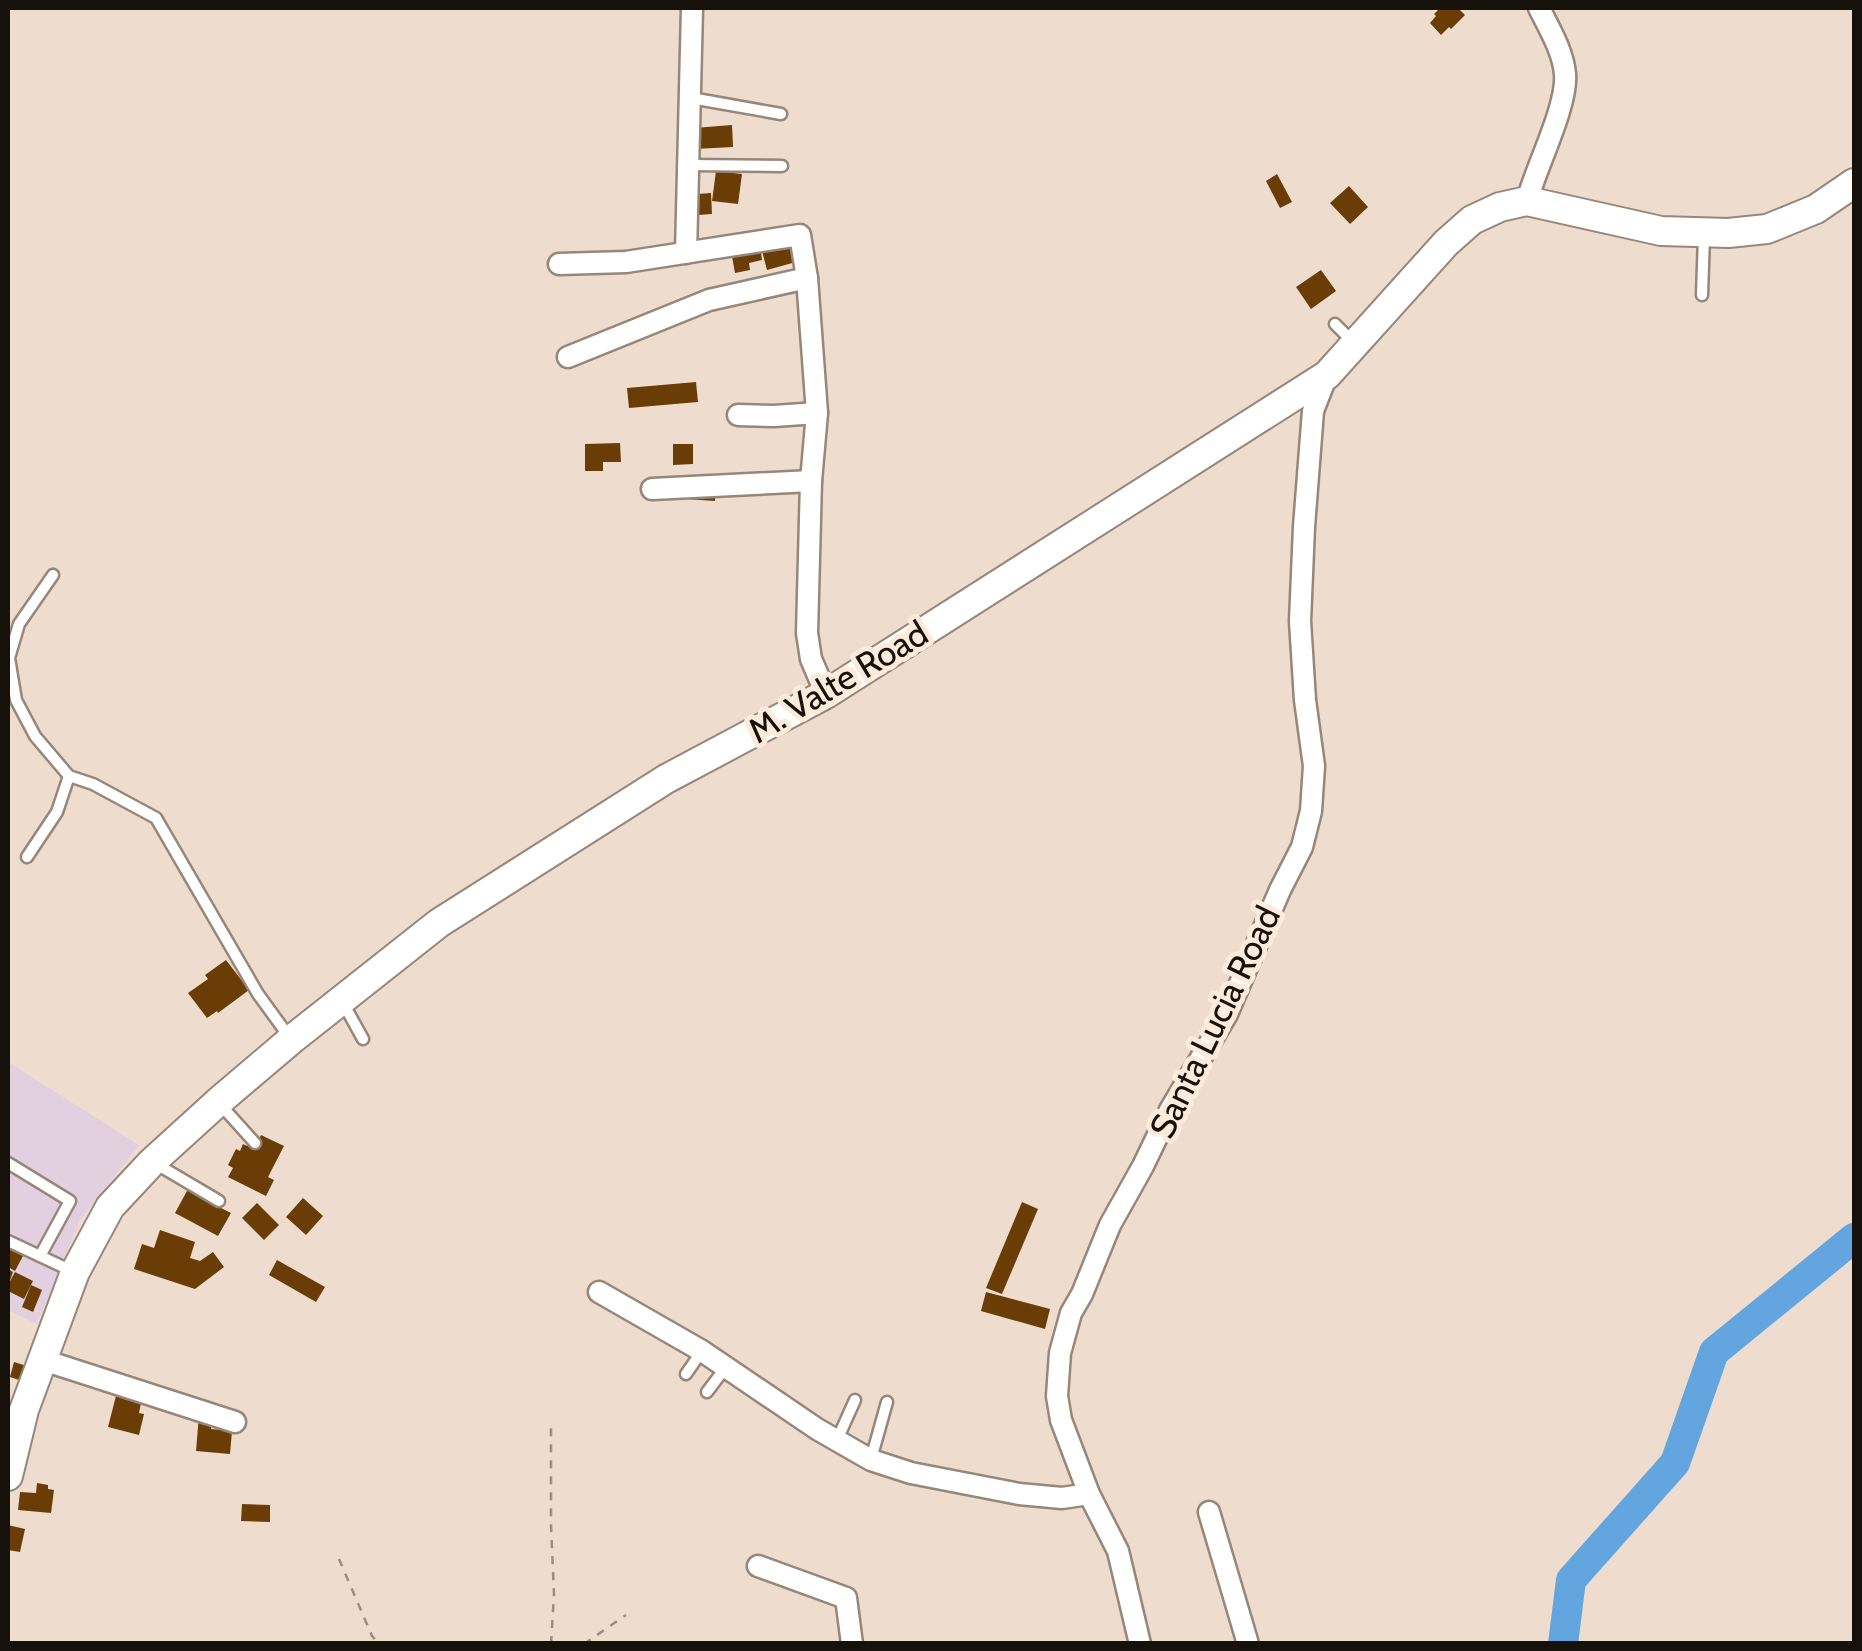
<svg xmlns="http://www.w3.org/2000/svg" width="1862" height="1651" font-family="Cabin,sans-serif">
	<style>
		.industrial { fill: #e2d0e1 }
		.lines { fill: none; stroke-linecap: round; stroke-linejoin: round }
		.river { stroke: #62a5df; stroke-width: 30 }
		.building { fill: #693d05 }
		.service-casing { stroke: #978779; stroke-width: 15 }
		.minor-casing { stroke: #978779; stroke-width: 25 }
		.secondary-casing { stroke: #978779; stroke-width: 32 }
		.path { stroke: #998c81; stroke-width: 2.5; stroke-dasharray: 8 8; stroke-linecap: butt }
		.service { stroke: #fff; stroke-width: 10 }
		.minor { stroke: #fff; stroke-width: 20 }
		.secondary { stroke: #fff; stroke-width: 28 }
		.labels { text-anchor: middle; stroke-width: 10; stroke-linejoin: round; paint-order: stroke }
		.street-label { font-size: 35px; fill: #17110c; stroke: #fceadb }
	</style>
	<rect width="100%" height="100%" fill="#eeddce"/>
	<path class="industrial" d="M8 1062 139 1145 80 1220 37 1324 8 1310Z"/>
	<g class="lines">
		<path class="river" d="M1563 1644 1571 1580 1675 1463 1714 1352 1854 1238"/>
	</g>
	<g class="building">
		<path d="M1440 8H1458L1465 15 1451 29 1449 27 1441 35 1430 23 1436 16 1434 14Z"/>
		<path d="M732 125 733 147 695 149 694 128Z"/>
		<path d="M716 171 742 174 738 204 712 201Z"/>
		<path d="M1277 174 1292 202 1280 208 1266 181Z"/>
		<path d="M1349 186 1368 207 1350 224 1330 203Z"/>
		<path d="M711 193 712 214 698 215 697 194Z"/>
		<path d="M787 228 796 262 767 270 761 247Z"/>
		<path d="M760 246 762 260 749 263 750 270 735 273 731 251Z"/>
		<path d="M1321 270 1336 291 1311 309 1296 287Z"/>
		<path d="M696 382 698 402 629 408 627 388Z"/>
		<path d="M620 443 621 462H603V471H585V444Z"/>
		<path d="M673 444H693V464L673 465Z"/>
		<path d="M687 481 716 484 715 501 685 499Z"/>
		<path d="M226 960 249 990 218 1013 217 1011 207 1018 188 993 208 979 205 975Z"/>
		<path d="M261 1135 284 1146 268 1177 274 1180 266 1196 228 1177 233 1168 228 1165 236 1149 240 1151 243 1144 247 1146 249 1142 256 1146Z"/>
		<path d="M194 1178 218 1192 216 1196 220 1198 217 1206 231 1213 218 1236 175 1213Z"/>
		<path d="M303 1198 323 1216 306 1235 286 1217Z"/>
		<path d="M1022 1202 1038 1209 1002 1294 986 1288Z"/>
		<path d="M257 1203 279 1225 264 1240 242 1218Z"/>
		<path d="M160 1230 195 1242 190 1258 200 1261 213 1252 224 1267 195 1289 134 1269 142 1244 154 1248Z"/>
		<path d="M8 1247 23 1256 15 1271 8 1267Z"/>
		<path d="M277 1260 325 1287 316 1302 269 1275Z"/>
		<path d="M8 1269 13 1272 9 1283 15 1272 33 1281 24 1299 8 1291Z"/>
		<path d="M31 1285 42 1290 33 1312 22 1307Z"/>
		<path d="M986 1292 1050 1309 1045 1329 981 1311Z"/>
		<path d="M14 1362 27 1366 22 1381 10 1377Z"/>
		<path d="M117 1392 142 1398 139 1413 144 1414 139 1435 108 1427Z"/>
		<path d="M199 1415 212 1416 211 1429 232 1431 230 1454 196 1451Z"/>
		<path d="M37 1483 48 1485V1489L54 1490 51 1513 18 1510 20 1492 36 1493Z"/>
		<path d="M242 1504 270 1505V1522L241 1521Z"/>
		<path d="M8 1525 25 1529 20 1552 8 1550Z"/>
	</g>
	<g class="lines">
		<defs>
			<g id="service">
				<path d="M691 98 781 114"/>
				<path d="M689 165 782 166"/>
				<path d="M1702 295 1704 236"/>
				<path d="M1335 324 1354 343"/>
				<path d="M53 575 19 624 9 658 16 700 35 736 69 776 93 784 156 818 258 994 290 1038"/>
				<path d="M27 857 57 812 69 776"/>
				<path d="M342 1001 363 1039"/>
				<path d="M219 1103 255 1143"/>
				<path d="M153 1162 219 1201"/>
				<path d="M8 1163 70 1201 40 1256"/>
				<path d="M8 1241 74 1272"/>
				<path d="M686 1374 702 1351"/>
				<path d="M707 1392 726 1367"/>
				<path d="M837 1440 855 1400"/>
				<path d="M871 1459 887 1402"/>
			</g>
			<g id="minor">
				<path d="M1527 201C1536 167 1568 105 1565 74 1563 51 1549 28 1539 8"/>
				<path d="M686 253 692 8"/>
				<path d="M559 264 626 262 800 235 807 278"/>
				<path d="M568 357 709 300 807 278 817 413 811 481 807 633 811 659 826 694"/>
				<path d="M738 415 774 416 817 413"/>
				<path d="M652 489 811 481"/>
				<path d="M599 1292 702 1351 817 1429 871 1460 911 1473 1019 1494 1062 1498 1089 1494"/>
				<path d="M43 1360 235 1422"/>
				<path d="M1209 1512 1248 1644"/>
				<path d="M758 1566 846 1598 852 1644"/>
				<path d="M1140 1644 1118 1551 1089 1494 1061 1420 1057 1396 1060 1353 1071 1313 1082 1294 1110 1225 1143 1166 1170 1110 1227 1014 1280 890 1302 847 1311 811 1314 766 1305 700 1300 621 1304 527 1313 411 1327 375"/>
			</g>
			<path id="secondary" d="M8 1476 24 1410 75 1272 110 1207 152 1162 218 1102 291 1040 439 923 666 779 826 694 1327 375 1446 243 1472 220 1500 207 1527 201 1661 231 1728 233 1767 229 1816 209 1854 183"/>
		</defs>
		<use href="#service" class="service-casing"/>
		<use href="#minor" class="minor-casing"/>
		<use href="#secondary" class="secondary-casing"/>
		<g class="path">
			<path d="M339 1559 372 1636 379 1644"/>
			<path d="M551 1644 554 1594 551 1525V1428"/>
			<path d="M584 1644 626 1615"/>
		</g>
		<use href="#service" class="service"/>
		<use href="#minor" class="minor"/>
		<use href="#secondary" class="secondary"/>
	</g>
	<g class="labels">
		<g class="street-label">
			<text transform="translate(838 682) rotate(-31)" y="12">M. Valte Road</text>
			<text transform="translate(1215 1022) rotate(-64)" y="12">Santa Lucia Road</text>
		</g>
	</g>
	<rect width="1862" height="1651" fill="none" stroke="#17110c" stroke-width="20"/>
</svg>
